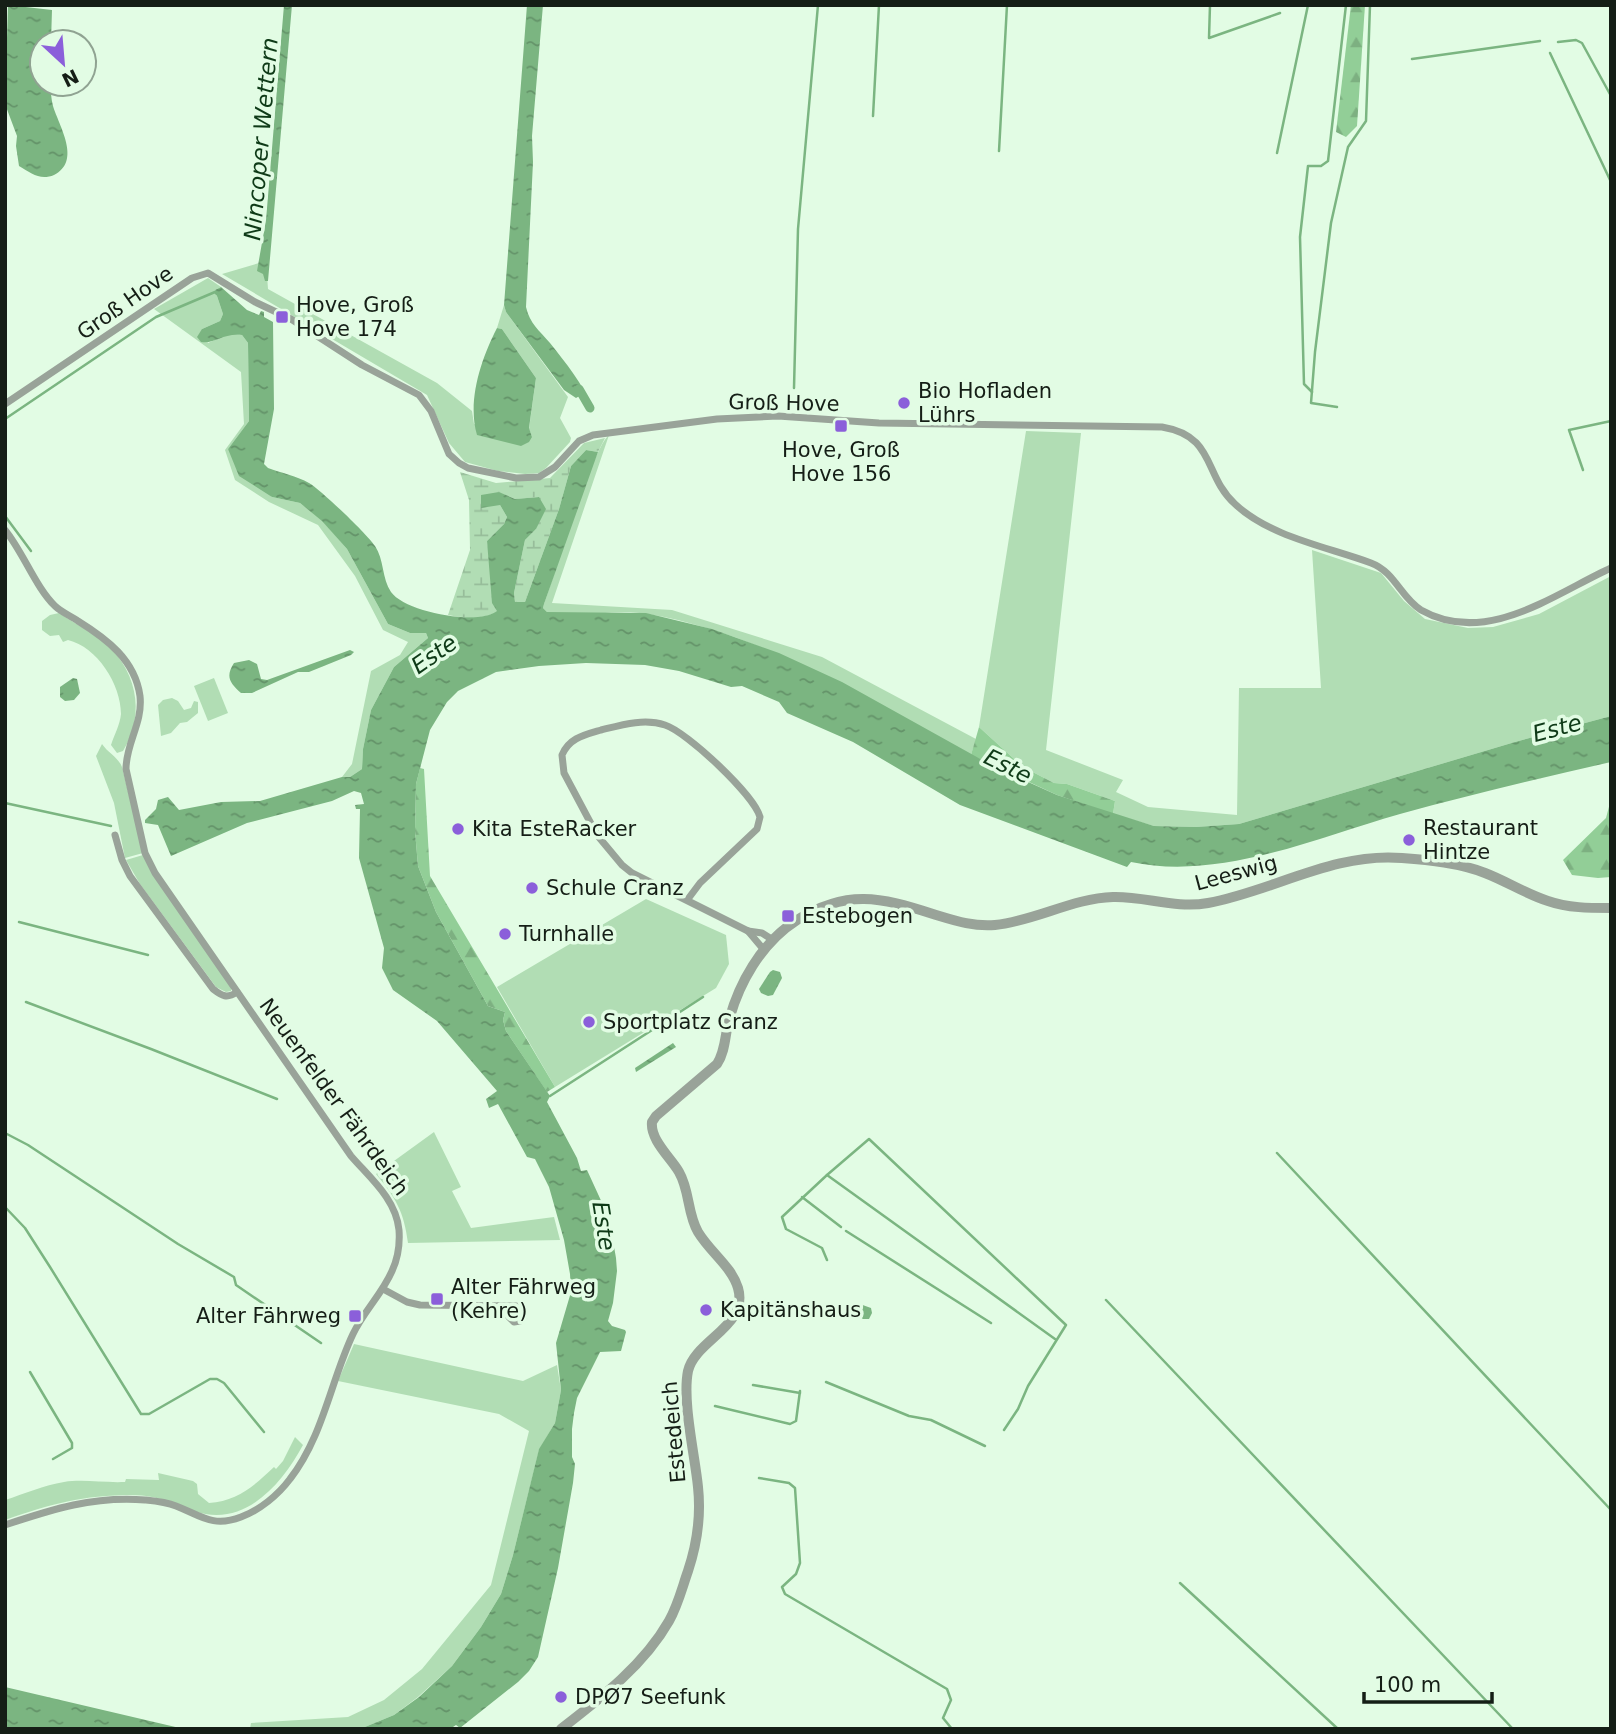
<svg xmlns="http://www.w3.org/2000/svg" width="1616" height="1734" font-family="'DejaVu Sans',sans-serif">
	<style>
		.grass { fill: #b1ddb4 }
		.forest { fill: url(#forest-firs) }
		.wetland { fill: url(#wetland-marsh) }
		.water { fill: url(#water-ripples) }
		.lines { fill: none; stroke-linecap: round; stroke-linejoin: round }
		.stream { stroke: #7bb581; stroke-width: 2.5 }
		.canal { stroke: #7bb581; stroke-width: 9 }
		.minor { stroke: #99a399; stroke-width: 7 }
		.tertiary { stroke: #99a399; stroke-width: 10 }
		.poi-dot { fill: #8b5fda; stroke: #e2fce4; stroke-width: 2.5 }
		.labels { text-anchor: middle; stroke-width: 7; stroke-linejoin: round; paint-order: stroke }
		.street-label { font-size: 21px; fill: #151e16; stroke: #e2fce4 }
		.poi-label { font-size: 21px; fill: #151e16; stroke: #e2fce4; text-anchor: start }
		.water-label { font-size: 23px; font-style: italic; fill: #0e3a17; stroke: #e2fce4 }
	</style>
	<defs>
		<pattern id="forest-firs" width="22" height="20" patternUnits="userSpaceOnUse" patternTransform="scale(1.75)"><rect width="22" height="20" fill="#92ce97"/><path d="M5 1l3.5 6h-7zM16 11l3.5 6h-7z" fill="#7db081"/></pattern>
		<pattern id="wetland-marsh" width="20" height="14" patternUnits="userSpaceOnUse" patternTransform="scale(1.75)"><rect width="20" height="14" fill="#b1ddb4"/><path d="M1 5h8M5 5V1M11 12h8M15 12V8" fill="none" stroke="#97bd9a"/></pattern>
		<pattern id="water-ripples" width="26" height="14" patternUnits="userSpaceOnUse" patternTransform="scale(1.75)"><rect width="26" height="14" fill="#7bb581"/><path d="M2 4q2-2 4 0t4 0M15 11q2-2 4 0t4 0" fill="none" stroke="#649369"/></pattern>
	</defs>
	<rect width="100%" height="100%" fill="#e2fce4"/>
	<g class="grass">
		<path d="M266 261 268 289 437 383 472 411 474 424 532 437 529 429 536 378 502 329 497 328 504 305 506 312 568 397 560 418 571 438 570 442 546 468 539 473 525 474 498 471 465 462 449 443 427 395 222 274Z"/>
		<path d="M208 278 221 287 215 290 223 314 220 321 202 329 208 343 228 334 242 335 248 343 249 421 228 449 272 497 300 503 322 520 347 549 388 624 410 633H426L428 638 394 667 371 710 363 749 362 769 350 777H342L352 764 371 671 400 655 408 642 383 630 355 576 318 525 269 502 235 480 225 450 244 424 241 372 154 309Z"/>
		<path d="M1026 431 1081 433 1046 750 1123 780 1116 792 1148 807 1237 815 1239 688H1321L1312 550 1381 573 1404 601 1425 619 1468 628 1493 627 1539 614 1611 576V716L1515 742 1239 824 1196 827 1154 826 1113 814 1115 801 1067 784 1054 783 1023 767 979 727Z"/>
		<path d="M609 435 552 603 672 610 822 657 976 739 971 755C868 700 765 634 648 614 615 608 579 619 547 612L543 608 544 604C554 577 593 447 609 435Z"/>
		<path d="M59 613C72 622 87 629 100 639 136 666 147 713 123 751L117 753 111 745C114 735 120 725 121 714 121 684 97 647 68 640L63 642 59 635 50 636 42 630V621L50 615Z"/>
		<path d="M214 678 228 713 208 721 194 686Z"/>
		<path d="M172 698 178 701 184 710 191 708 194 701 198 702V713L187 722 180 723 171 733 161 736 158 705 163 700Z"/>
		<path d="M102 744C108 753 118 757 122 767L143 853 125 858 114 803 96 756Z"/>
		<path d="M143 855 231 987V991L226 992 216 987 140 884 126 860Z"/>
		<path d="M646 899 726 935 729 964 716 988 555 1087 497 987Z"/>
		<path d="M434 1132 461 1187 452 1191 471 1228 554 1217 560 1240 408 1243C404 1212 396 1198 376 1174Z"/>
		<path d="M354 1344 523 1381 557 1365 561 1390 555 1423 539 1450 513 1555 501 1594 481 1627 452 1666 418 1697 394 1715 360 1729H250L251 1723 348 1717 384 1700 422 1669 491 1585 529 1431 499 1414 338 1381Z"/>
		<path d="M295 1437 303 1445C282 1484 244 1529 194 1511 168 1502 161 1496 132 1495 83 1495 51 1504 5 1520V1500C24 1494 44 1485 64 1482 83 1479 104 1483 125 1482L126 1479 159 1480 158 1473 193 1481 197 1484 198 1494 209 1503C237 1501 254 1486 274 1467L276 1469 283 1461Z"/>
	</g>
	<g class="forest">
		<path d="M1351 5H1365L1357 126 1346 137 1336 132Z"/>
		<path d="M979 727 1023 767 1054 783 1067 784 1115 801 1113 814 1057 795 971 755Z"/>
		<path d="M420 768 424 769 430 876 555 1087 547 1092 506 1031 503 1020 505 1012 488 1006 436 912 418 866 415 831 416 784Z"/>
		<path d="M1611 799V877L1598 878 1572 875 1563 860 1606 818Z"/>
	</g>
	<path class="wetland" d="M605 438 598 452 586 450 571 466 559 509 525 602 521 604 515 602 514 593 525 540 536 529 538 497 515 499 498 492 500 505 507 517 504 524 487 541 498 611C485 620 463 618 448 615L470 550 469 500 460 472 496 483 550 478 584 443Z"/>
	<g class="water">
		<path d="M8 5 52 10 51 42H42V84H50C51 91 51 99 53 106 59 126 82 161 54 175 40 181 31 173 19 166L16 146 17 136 5 104Z"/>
		<path d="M284 5H292L268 281H265L263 274 257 271 266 220Z"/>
		<path d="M527 5H543L532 136 533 162 526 307C530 324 539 330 550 343 565 362 584 385 592 408H590L583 394 576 398 564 390 506 312 504 305Z"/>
		<path d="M221 287 247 310 259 315 261 311 264 312V317L273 322 274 409 264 464 268 468C281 473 297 476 309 483 321 490 367 534 375 546 384 559 382 579 391 592 405 612 478 626 497 611L492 603 487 541 504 524 507 517 500 505 481 508V495L499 492 515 499 539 497 546 509 536 529 525 540 514 593 515 602H525L559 509 571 466 586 450 598 452 544 604 543 608 547 612 646 613 712 629 779 653 842 682 993 766 1057 795 1154 826 1196 827 1239 824 1515 742 1611 716V762C1540 778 1469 795 1400 814 1316 838 1219 881 1131 862L1127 867 960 805 853 742 787 713 779 702 742 686 731 687 679 671 645 665 586 663 539 666 496 672 458 691 447 702 430 730 416 784 415 831 418 866 436 912 488 1006 505 1012 503 1020 506 1031 550 1096 547 1102 577 1158 581 1171 587 1170 609 1218 616 1258 617 1271 613 1303 608 1321 612 1326 625 1330 626 1332 621 1351 600 1352 577 1398 574 1413 572 1429V1457L575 1464 573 1483 558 1568 538 1657 529 1671 518 1682 460 1728 456 1725 450 1729H360L394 1715 419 1697 452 1666 481 1627 501 1594 513 1555 539 1449 555 1423 561 1390 556 1343 571 1292 570 1274 564 1240 549 1187 535 1159 527 1157 498 1104 489 1108 486 1099 497 1091 437 1021 393 990 382 968 384 948 359 858 360 809H356L355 805 364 804 361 793 354 791 332 801 247 823 171 856 158 825 145 823V820L156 809 158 800 168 797 179 810 221 802 260 801 342 777H350L362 769 363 749 371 710 394 667 428 638 426 633H410L388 624 347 549 322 521 300 503 272 497 239 476 228 449 249 421 248 343 242 335C222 333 216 344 201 342L197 337 202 329 220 321 223 314 215 290Z"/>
		<path d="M497 328 502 329 536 378 529 428 532 437 529 442 521 446 477 435C467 401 481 359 497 328Z"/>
		<path d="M350 650 354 652 351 655 309 672H298L252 693H241C230 683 225 677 234 663L249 660 257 664 261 679 267 680Z"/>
		<path d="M73 678 77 679 80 693 74 700 65 701 60 697V687Z"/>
		<path d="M773 970 780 972 782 978 773 995 768 996 761 993 759 989 770 972Z"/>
		<path d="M673 1043 676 1047 636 1072 635 1068Z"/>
		<path d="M857 1303 871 1308 872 1313 869 1319H863L856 1314Z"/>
		<path d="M5 1687 184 1729H5Z"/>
	</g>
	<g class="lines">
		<g class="stream">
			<path d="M1210 5 1209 38 1280 13"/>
			<path d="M1558 42 1576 40 1582 43 1611 96"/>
			<path d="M1550 53 1611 182"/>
			<path d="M1412 59 1540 41"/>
			<path d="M873 116 879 5"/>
			<path d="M999 151 1007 5"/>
			<path d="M1277 153 1308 5"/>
			<path d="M794 388 798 229 818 5"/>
			<path d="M1312 392 1304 384 1300 237 1308 166H1321L1328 161 1346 5"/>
			<path d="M1337 407 1311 403 1315 352 1331 223 1348 147 1366 121 1370 5"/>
			<path d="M5 419 156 317 215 292 217 294"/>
			<path d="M1583 470 1569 430 1611 421"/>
			<path d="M5 516 31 551"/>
			<path d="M5 803 111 826"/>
			<path d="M19 922 148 955"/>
			<path d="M26 1002 151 1049 277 1099"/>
			<path d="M550 1096 703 997"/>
			<path d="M5 1133 28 1145 178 1244 234 1277 236 1285 321 1343"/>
			<path d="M1277 1153 1611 1510"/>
			<path d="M827 1175 869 1139 1066 1325 1028 1386 1018 1409 1004 1430"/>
			<path d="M802 1197 841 1227"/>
			<path d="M5 1207 25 1228 50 1267 141 1414H149L210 1379H217L224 1383 264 1432"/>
			<path d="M846 1231 991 1323"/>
			<path d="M827 1260 822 1248 786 1229 782 1217 827 1175 1055 1339"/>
			<path d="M1106 1300 1513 1729"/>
			<path d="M30 1372 72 1443V1448L53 1459"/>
			<path d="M826 1382 909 1416 931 1420 985 1446"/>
			<path d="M753 1385 800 1393"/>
			<path d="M715 1406 790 1424 796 1421 800 1391"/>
			<path d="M759 1478 789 1483 795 1488 800 1563 796 1574 782 1587 785 1594 947 1689 951 1700 943 1718 952 1729"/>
			<path d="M1180 1583 1338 1729"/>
		</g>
		<path class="canal" d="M579 389 590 408"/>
		<g class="minor">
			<path d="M5 404 192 278 208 273 255 302 291 319 362 365 419 395 431 411 449 454 459 463 468 468 516 478 539 477 555 467 579 441 593 435 717 419 778 416 879 423 1162 427C1216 436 1203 475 1235 504 1270 537 1328 547 1371 563 1395 572 1401 598 1421 610 1486 647 1554 594 1611 568"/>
			<path d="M5 530C23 552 36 588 55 606 61 612 71 616 78 621 107 639 135 660 140 696 143 723 126 743 126 769L145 853 155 873 351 1156C370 1178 396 1199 399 1230 400 1244 398 1258 392 1271 382 1294 364 1311 353 1334 331 1380 323 1437 290 1479 278 1495 260 1510 241 1517 212 1528 200 1515 176 1506 166 1502 155 1501 145 1500 93 1496 53 1509 5 1525"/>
			<path d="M115 835 122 860 130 876 213 989C222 996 227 999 237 992"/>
			<path d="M688 899 700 883 757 829 760 817C754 795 687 732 665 725 644 718 621 725 601 730 584 735 569 738 562 755L564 773 597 835 622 865 632 873 748 931 762 933 773 940"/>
			<path d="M748 931 764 950"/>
			<path d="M383 1289 407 1302 420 1305 520 1306 524 1310V1317L520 1321 514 1322 498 1306"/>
		</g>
		<path class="tertiary" d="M561 1729C601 1698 644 1665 669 1621 678 1605 682 1588 688 1571 697 1544 701 1515 698 1487 695 1456 682 1401 688 1371 695 1340 749 1326 738 1288 732 1267 710 1252 698 1232 687 1213 690 1191 679 1172 671 1158 650 1140 652 1122L656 1116 717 1064C725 1052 725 1037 728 1024 738 984 761 943 797 920 847 889 880 897 933 914 953 920 973 927 995 925 1035 921 1073 898 1113 897 1145 896 1175 909 1208 903 1273 891 1334 852 1402 858 1429 860 1460 863 1485 873 1506 881 1526 894 1548 901 1568 908 1589 908 1611 908"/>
	</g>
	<g class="poi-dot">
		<rect x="275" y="310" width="14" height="14" rx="3.5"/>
		<circle cx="904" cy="403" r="7"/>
		<rect x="834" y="419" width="14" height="14" rx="3.5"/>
		<circle cx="458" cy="829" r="7"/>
		<circle cx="1409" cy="840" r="7"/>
		<circle cx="532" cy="888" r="7"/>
		<rect x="781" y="909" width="14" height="14" rx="3.5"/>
		<circle cx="505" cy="934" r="7"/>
		<circle cx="589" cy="1022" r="7"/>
		<rect x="430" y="1292" width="14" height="14" rx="3.5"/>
		<circle cx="706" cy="1310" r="7"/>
		<rect x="348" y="1309" width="14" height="14" rx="3.5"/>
		<circle cx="561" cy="1697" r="7"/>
	</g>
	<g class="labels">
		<g class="street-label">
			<text transform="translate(125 303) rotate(-35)" y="7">Groß Hove</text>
			<text transform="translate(784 403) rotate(1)" y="7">Groß Hove</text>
			<text transform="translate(1236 873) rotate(-15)" y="7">Leeswig</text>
			<text transform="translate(334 1097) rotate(54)" y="7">Neuenfelder Fährdeich</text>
			<text transform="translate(674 1432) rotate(-95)" y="7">Estedeich</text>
		</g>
		<g class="poi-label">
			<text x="296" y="312">Hove, Groß<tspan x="296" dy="24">Hove 174</tspan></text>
			<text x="918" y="398">Bio Hofladen<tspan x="918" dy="24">Lührs</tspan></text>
			<text x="841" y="457" text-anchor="middle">Hove, Groß<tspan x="841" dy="24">Hove 156</tspan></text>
			<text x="1423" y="835">Restaurant<tspan x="1423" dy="24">Hintze</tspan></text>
			<text x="472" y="836">Kita EsteRacker</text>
			<text x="546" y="895">Schule Cranz</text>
			<text x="802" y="923">Estebogen</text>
			<text x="519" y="941">Turnhalle</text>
			<text x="603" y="1029">Sportplatz Cranz</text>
			<text x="451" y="1294">Alter Fährweg<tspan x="451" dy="24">(Kehre)</tspan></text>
			<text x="720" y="1317">Kapitänshaus</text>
			<text x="341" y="1323" text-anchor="end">Alter Fährweg</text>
			<text x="575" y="1704">DPØ7 Seefunk</text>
		</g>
		<g class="water-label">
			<text transform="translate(261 139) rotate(-85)" y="8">Nincoper Wettern</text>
			<text transform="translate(434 654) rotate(-35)" y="8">Este</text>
			<text transform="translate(1557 728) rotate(-15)" y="8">Este</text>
			<text transform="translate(1008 766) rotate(26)" y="8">Este</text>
			<text transform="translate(604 1226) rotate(81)" y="8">Este</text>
		</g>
	</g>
	<rect width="1616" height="1734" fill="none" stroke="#151e16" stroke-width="14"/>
	<g transform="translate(63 63) rotate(154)"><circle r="33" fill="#e2fce4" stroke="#90a392" stroke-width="2"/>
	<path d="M0-5L12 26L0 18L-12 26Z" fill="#8b5fda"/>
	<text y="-10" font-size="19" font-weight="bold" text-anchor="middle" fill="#151e16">N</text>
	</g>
	<path d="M1364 1692v10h128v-10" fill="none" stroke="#151e16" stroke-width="3.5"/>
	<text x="1374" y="1692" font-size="21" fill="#151e16" stroke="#e2fce4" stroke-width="5" paint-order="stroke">100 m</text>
</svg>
